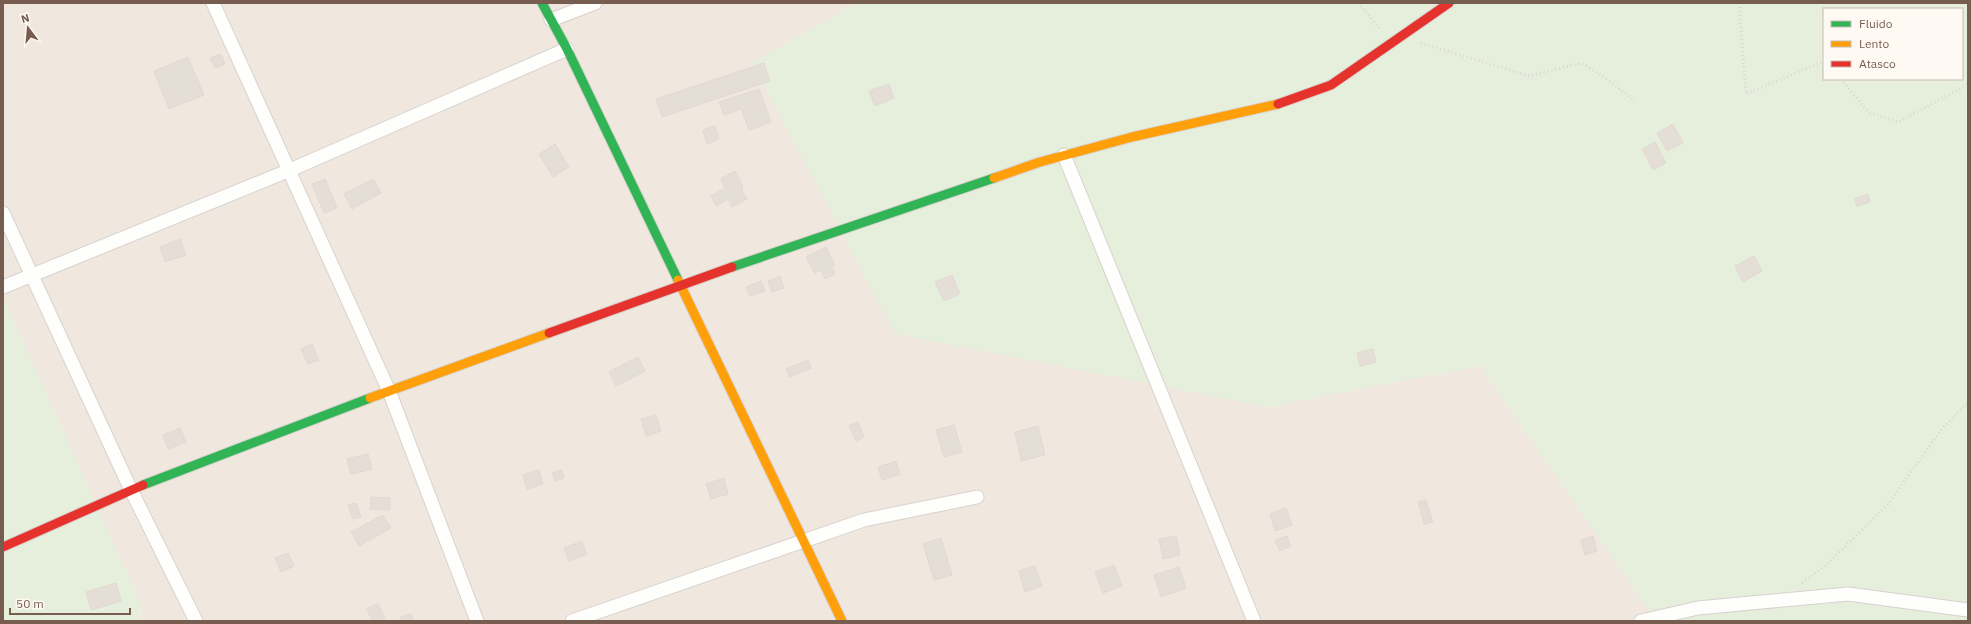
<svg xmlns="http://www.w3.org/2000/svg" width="1971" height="624" font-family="'IBM Plex Sans',sans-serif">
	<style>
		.residential { fill: #f0e7de }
		.green { fill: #e6eedc; fill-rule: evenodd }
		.building { fill: #e5ded7; stroke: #e1d9d3 }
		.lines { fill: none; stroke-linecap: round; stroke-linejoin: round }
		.street-casing { stroke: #d8d2ce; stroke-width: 15 }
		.fast-casing { stroke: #d8d2cd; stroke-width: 11 }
		.slow-casing { stroke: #d8d2cd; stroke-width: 11 }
		.jam-casing { stroke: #d8d2cd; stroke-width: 11 }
		.path { stroke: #dad4d1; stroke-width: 2.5; stroke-dasharray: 1 3; stroke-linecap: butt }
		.street { stroke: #fefefd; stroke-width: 13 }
		.fast { stroke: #30b455; stroke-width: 9 }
		.slow { stroke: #ff9f0a; stroke-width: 9 }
		.jam { stroke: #e5322d; stroke-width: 9 }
	</style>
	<rect width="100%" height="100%" fill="#f8f5f0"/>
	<path class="residential" d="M3 3H856L752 63 1268 407 1480 366 1652 615V621H140L141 604 3 297Z"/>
	<g class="green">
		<path d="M856 3H1968V621H1652V615L1480 366 1268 407 895 334 752 63ZM1824 9H1962V79H1824Z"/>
		<path d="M3 297 141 604 140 621H3Z"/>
	</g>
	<g class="building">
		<path d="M221 54 225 64 215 68 210 58Z"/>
		<path d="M188 57 204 95 169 109 154 71Z"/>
		<path d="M764 63 770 81 662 117 656 99Z"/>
		<path d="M889 84 894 98 875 106 869 91Z"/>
		<path d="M759 89 771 122 749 130 741 109 724 115 719 102Z"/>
		<path d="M1673 124 1683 143 1667 151 1657 133Z"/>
		<path d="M715 126 719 139 707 144 703 130Z"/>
		<path d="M1655 142 1666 163 1653 170 1642 149Z"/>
		<path d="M555 144 569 167 553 177 539 154Z"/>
		<path d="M735 171 743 187 742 191 747 199 732 207 728 199 716 206 711 196 725 188 721 179Z"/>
		<path d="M325 179 337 208 324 213 312 184Z"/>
		<path d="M373 179 381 193 352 209 344 194Z"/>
		<path d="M1868 194 1870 202 1857 206 1855 199Z"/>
		<path d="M180 239 186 255 165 262 160 247Z"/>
		<path d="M826 247 835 265 831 267 835 274 825 279 821 270 815 273 806 257Z"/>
		<path d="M1754 256 1762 271 1743 282 1735 266Z"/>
		<path d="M952 275 960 294 944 301 935 282Z"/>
		<path d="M780 276 784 288 772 292 768 281Z"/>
		<path d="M761 281 765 291 750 296 746 287Z"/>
		<path d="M312 344 319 360 308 364 301 349Z"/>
		<path d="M1373 349 1376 362 1360 366 1357 353Z"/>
		<path d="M638 357 645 371 616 386 609 372Z"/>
		<path d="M808 360 811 368 789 377 786 369Z"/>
		<path d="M656 415 661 431 646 436 641 419Z"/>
		<path d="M858 422 864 437 856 441 849 426Z"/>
		<path d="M954 425 962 452 944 457 936 430Z"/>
		<path d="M1038 426 1045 455 1021 461 1015 432Z"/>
		<path d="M180 428 186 442 168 449 163 435Z"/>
		<path d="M368 454 372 469 351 474 347 459Z"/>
		<path d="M896 461 900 474 882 480 878 467Z"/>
		<path d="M539 470 543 484 527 489 523 475Z"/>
		<path d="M562 470 564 478 555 481 552 473Z"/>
		<path d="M724 478 728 494 711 499 706 484Z"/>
		<path d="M371 497 390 498V510L370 509Z"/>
		<path d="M1426 500 1433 522 1424 524 1418 502Z"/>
		<path d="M356 503 361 517 353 519 348 505Z"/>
		<path d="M1286 508 1292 525 1275 531 1270 514Z"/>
		<path d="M383 515 391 528 359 546 351 532Z"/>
		<path d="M1176 536 1180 555 1163 559 1159 539Z"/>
		<path d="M1287 536 1291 546 1280 551 1275 540Z"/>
		<path d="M1593 536 1597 551 1585 555 1581 540Z"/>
		<path d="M941 538 952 575 934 580 923 544Z"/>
		<path d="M582 541 587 554 569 561 564 548Z"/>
		<path d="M288 553 294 566 281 572 275 558Z"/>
		<path d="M1114 565 1122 586 1103 593 1095 572Z"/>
		<path d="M1035 566 1042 586 1025 592 1019 571Z"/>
		<path d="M1179 567 1186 588 1161 597 1154 575Z"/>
		<path d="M116 583 121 601 91 610 86 592Z"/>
		<path d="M378 604 385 619 372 621 367 608Z"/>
		<path d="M411 614 413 621H401L400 617Z"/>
	</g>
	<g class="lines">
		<defs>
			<g id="street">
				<path d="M213 3 389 391 477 621"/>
				<path d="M551 20 595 3"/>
				<path d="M1064 155 1254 621"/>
				<path d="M3 213 131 490 196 621"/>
				<path d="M3 287 290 170 567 49"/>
				<path d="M572 621 864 520 977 497"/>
				<path d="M1641 621 1698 608 1848 594 1968 610"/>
			</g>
			<g id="fast">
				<path d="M542 3 567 49 678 280"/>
				<path d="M732 267 994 178"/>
				<path d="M143 485 370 398"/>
			</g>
			<g id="slow">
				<path d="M994 178 1040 162 1132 137 1278 104"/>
				<path d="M678 280 842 621"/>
				<path d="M370 398 549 333"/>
			</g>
			<g id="jam">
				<path d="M1278 104 1331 85 1449 3"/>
				<path d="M549 333 732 267"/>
				<path d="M3 547 143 485"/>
			</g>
		</defs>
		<use href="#street" class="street-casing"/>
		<use href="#fast" class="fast-casing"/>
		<use href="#slow" class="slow-casing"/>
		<use href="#jam" class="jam-casing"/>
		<g class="path">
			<path d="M1358 3 1381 30"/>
			<path d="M1739 3 1746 94 1824 61"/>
			<path d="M1421 43 1529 76 1581 63 1604 77 1635 101"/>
			<path d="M1841 79 1868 112 1899 122 1968 84"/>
			<path d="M1802 583 1826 565 1888 504 1942 429 1968 402"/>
		</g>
		<use href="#street" class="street"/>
		<use href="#fast" class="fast"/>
		<use href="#slow" class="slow"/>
		<use href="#jam" class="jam"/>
	</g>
	<rect width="1971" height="624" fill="none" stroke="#765d50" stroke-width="8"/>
	<rect x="1823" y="8" width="140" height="72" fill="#fef9f3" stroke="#c8bbb2"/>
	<rect x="1831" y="21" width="20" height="6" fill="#30b455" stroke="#c8bbb2"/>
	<text x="1859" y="28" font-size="12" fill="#765d50">Fluido</text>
	<rect x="1831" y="41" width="20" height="6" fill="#ff9f0a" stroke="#c8bbb2"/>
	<text x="1859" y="48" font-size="12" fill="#765d50">Lento</text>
	<rect x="1831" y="61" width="20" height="6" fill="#e5322d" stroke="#c8bbb2"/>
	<text x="1859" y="68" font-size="12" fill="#765d50">Atasco</text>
	<g transform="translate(28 28) rotate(344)" stroke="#fef9f3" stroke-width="3" paint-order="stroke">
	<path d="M0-3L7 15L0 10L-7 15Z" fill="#765d50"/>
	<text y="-6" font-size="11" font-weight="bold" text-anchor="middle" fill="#765d50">N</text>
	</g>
	<path d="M10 608v6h120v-6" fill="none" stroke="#765d50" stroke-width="2"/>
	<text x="16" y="608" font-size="12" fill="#765d50" stroke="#fef9f3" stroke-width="3" paint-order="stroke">50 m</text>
</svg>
